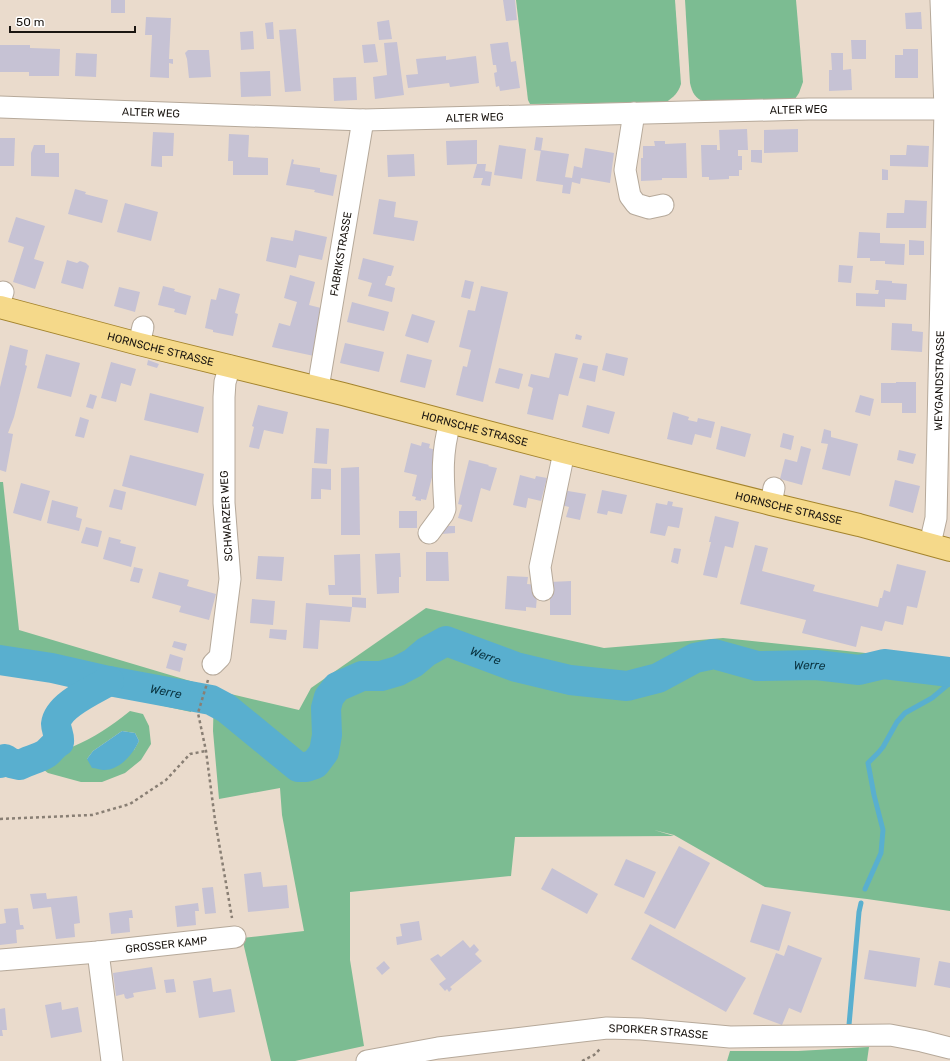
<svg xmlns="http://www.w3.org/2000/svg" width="950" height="1061" font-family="Rubik,sans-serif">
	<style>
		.green { fill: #7cbc92; fill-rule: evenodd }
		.water { fill: #59afcf }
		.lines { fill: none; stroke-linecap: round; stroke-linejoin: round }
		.stream { stroke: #59afcf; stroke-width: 5 }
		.river { stroke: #59afcf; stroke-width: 30 }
		.building { fill: #c6c2d4 }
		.minor-casing { stroke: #b6a99a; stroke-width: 23 }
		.major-casing { stroke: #a4842d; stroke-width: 24 }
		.path { stroke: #897f74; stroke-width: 2.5; stroke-dasharray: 3 3; stroke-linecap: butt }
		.minor { stroke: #fff; stroke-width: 21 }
		.major { stroke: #f5d98a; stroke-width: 22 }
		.labels { text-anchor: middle; stroke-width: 3.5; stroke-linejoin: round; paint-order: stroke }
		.street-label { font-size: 11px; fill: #1b1611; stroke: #fff }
		.water-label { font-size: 12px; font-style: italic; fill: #0a3441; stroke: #fff }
	</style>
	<rect width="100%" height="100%" fill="#eadbcc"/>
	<g class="green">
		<path d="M516 0H675L681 84C678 93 674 97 666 102L530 104 528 100Z"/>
		<path d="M685 0H796L803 82 799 93 795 99 705 102C695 99 692 92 690 83Z"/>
		<path d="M0 482H3L19 630 197 683 191 712 0 670Z"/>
		<path d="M426 608 604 648 723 638 950 662V911L867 899 765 887 674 835 654 830 674 836 515 837 511 876 350 892V960L364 1046 295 1061H271L242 938 304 931 282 815 280 788 219 799 213 731 214 690 299 710 311 688Z"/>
		<path d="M130 711 143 714 149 726 151 744 141 760 125 773 102 782H81L48 773 32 761 48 752 54 745 59 742 72 747C95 737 110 727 130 711ZM122 731 135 733 139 741 134 750 87 759 93 751Z"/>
		<path d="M869 1047 867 1061H727L730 1051H798Z"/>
	</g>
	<path class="water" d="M122 731 135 733 139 741C133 754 120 770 104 770 100 770 96 768 92 768L87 759 93 751Z"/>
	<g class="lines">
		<g class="stream">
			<path d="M865 889 881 853 883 830 874 795 868 763 878 753 883 747 897 722 905 713 932 698 950 683"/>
			<path d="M849 1025 859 912 861 903"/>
		</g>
		<g class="river">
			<path id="s1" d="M0 660 52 668 109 681 211 700 226 708 298 767H306L315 764 324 752 327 735 326 708 329 697 337 687 362 676H381L398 671 413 663 426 652 446 641 516 667 570 680 627 686 658 678 695 658 714 654 757 666 816 665 859 670 884 664 950 672"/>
			<path d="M0 763 5 759 11 763 20 765C29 760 38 759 47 753 51 749 54 745 59 742 60 736 56 730 56 724 58 705 94 690 109 681"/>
		</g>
	</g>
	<g class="building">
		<rect x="111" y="0" width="14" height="13"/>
		<path d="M503 0H515L517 20 506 21Z"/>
		<path d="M921 12 922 29H906L905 13Z"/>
		<path d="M146 17 171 18 169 59H173V64L169 63V78L150 77 152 35H145Z"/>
		<path d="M389 20 392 39 379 40 377 22Z"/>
		<path d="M273 22 274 39H267L265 23Z"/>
		<path d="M296 29 301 91 285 92 279 30Z"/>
		<path d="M253 31 254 49 241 50 240 32Z"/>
		<path d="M851 40H866V59H852Z"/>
		<path d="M397 42 404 95 375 99 373 77 387 75 384 43Z"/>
		<path d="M508 42 511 62 516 61 520 88 500 91 499 86 496 87 494 73 497 72 496 65H493L490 44Z"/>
		<path d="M375 44 378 62 364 63 362 45Z"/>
		<path d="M0 45H30V48L60 49 59 76H29V72H0Z"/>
		<path d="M903 49H918V78H895V55H903Z"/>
		<path d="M188 50H209L211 77 189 78 187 59 185 53Z"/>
		<path d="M76 53 97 54 96 77 75 76Z"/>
		<path d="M831 53H843V70L851 69 852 90 829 91V70H832Z"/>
		<path d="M446 56V60L476 56 479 83 450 87 449 83 408 88 406 75 418 74 416 59Z"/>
		<path d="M270 71 271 96 241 97 240 72Z"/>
		<path d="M356 77 357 100 334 101 333 78Z"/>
		<path d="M747 129 748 150H738V156H742V170H739V176H729V179L709 180V177H702L701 145H717V150H720L719 130Z"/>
		<path d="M798 129V152L764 153V130Z"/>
		<path d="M153 132 174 133 173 156H162V167L151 166Z"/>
		<path d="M229 134 249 135 248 157 268 158V175H233V161H228Z"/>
		<path d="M536 137 543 138 541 151 534 150Z"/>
		<path d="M0 138H15L14 166H0Z"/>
		<path d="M477 140V164H486L485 171 492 172 490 186 481 185 483 178H473L477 164 447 165 446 141Z"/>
		<path d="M654 141H665V144L686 143 687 178H662V180L641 181V158H643V146H655Z"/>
		<path d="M34 145H45V153H59V177L31 176V153Z"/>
		<path d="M499 145 526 149 522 179 494 175Z"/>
		<path d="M907 145 929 146 928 167 890 166V155H906Z"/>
		<path d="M585 148 614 153 610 183 581 178 580 184 572 182 570 194 562 193 563 185 536 181 541 150 569 154 565 177 572 178 574 166 582 168Z"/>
		<path d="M751 150H762V163L751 162Z"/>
		<path d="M414 154 415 176 388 177 387 155Z"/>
		<path d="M292 159 294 160 293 164 320 168V172L337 175 333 196 314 192 315 190 286 185Z"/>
		<path d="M882 169 888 170V180H882Z"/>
		<path d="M75 189 86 192 85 194 108 200 102 223 68 214Z"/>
		<path d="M379 199 396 202 394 217 418 221 414 241 373 234Z"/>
		<path d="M905 200 927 201 926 228H886L887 213H904Z"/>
		<path d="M125 203 158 212 151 241 117 232Z"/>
		<path d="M16 217 45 226 34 259 44 262 35 289 13 282 24 247 8 242Z"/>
		<path d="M295 230 327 237 322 260 299 255 296 268 266 261 271 237 293 241Z"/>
		<path d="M859 232 880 233V243L905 244 904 265 885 264V261H870V258H857Z"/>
		<path d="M909 240 924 241V255H909Z"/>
		<path d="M363 258 394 266 391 276H388L385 285 395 288 392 302 368 296 372 283 358 279Z"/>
		<path d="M67 260 77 263 80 261 86 263 89 266 83 289 61 283Z"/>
		<path d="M839 265 853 266 851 283 838 282Z"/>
		<path d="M290 275 315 282 309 305 325 309 314 356 272 347 279 323 290 326 297 302 284 298Z"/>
		<path d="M465 280 474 282 470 299 461 297Z"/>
		<path d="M876 280 892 281V283L907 284 906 300 885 299V307L856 306V293L878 294 879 290H875Z"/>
		<path d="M163 286 175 289 174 291 191 296 186 315 174 312 175 309 158 305Z"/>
		<path d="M481 286 508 292 483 402 456 395 463 366 467 367 471 350 459 347 468 310 475 311Z"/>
		<path d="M119 287 140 292 135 312 114 306Z"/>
		<path d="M219 288 240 294 235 313 238 314 233 336 213 332V330L205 328 211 299 216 300Z"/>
		<path d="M352 302 389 312 384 331 347 322Z"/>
		<path d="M412 314 435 321 428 343 405 336Z"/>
		<path d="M892 323 912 324V331L923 332 922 352 891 350Z"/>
		<path d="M576 334 582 336 581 340 575 339Z"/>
		<path d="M345 343 384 352 379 372 340 363Z"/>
		<path d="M10 345 28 350 25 365 27 366 14 417 8 433 13 434 6 472 0 470V387Z"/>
		<path d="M555 353 578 358 568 396 559 394 553 420 527 414 533 388 528 386 531 374 549 378Z"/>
		<path d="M606 353 628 358 624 376 602 370Z"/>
		<path d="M46 354 80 363 71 397 37 388Z"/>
		<path d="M407 354 432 360 425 388 400 382Z"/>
		<path d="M148 360 159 364 157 368 147 365Z"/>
		<path d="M111 362 136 369 131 386 121 383 116 402 101 398Z"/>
		<path d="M583 363 598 366 595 382 579 378Z"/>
		<path d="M499 368 523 374 519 389 495 383Z"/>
		<path d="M896 382H916V413H902V403H881V383H896Z"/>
		<path d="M150 393 204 407 198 433 144 420Z"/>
		<path d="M90 394 97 396 93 409 86 407Z"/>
		<path d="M860 395 874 399 870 416 855 412Z"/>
		<path d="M258 405 288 412 283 434 264 430 259 449 249 447 254 427 252 426Z"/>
		<path d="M587 405 615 412 609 434 582 427Z"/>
		<path d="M673 412 689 417 688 420 697 422 698 418 715 422 711 438 695 434 692 445 667 439Z"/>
		<path d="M80 417 89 420 84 438 75 436Z"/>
		<path d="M721 426 751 434 745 457 716 449Z"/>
		<path d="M316 428 329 429 327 464 314 463Z"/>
		<path d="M824 429 831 431V437L858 444 850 476 822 469 828 444 821 443Z"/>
		<path d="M783 433 794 436 791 450 780 447Z"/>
		<path d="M422 442 430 444 429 448 439 451 426 500 421 499V501L415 500 416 497 412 496 417 475 404 472 411 443 421 446Z"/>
		<path d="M801 446 811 449 802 485 780 479 785 459 797 462Z"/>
		<path d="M899 450 916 454 913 464 897 460Z"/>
		<path d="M130 455 204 474 196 506 122 486Z"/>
		<path d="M469 460 489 465 488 466 497 468 490 491 481 488 472 522 458 518 462 505 458 504Z"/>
		<path d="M359 467 360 535H341V468Z"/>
		<path d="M312 468 331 469V490L321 489V499H311Z"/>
		<path d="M520 475 535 479 536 476 547 478 541 501 528 498 526 508 513 505Z"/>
		<path d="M895 480 920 486 913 513 889 506Z"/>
		<path d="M21 483 50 491 41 521 13 513Z"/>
		<path d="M114 489 126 492 122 510 109 507Z"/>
		<path d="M562 490 586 494 580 520 566 517 569 507 558 504Z"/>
		<path d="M602 490 627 495 622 514 608 511 607 515 597 513Z"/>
		<path d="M52 500 78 507 76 517 82 519 79 531 47 523Z"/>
		<path d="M668 501 673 502 672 506 683 508 679 528 668 526 665 536 650 533 656 503 667 505Z"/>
		<rect x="399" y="511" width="18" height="17"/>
		<path d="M715 516 739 522 733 548 725 546 717 578 703 575 711 542H709Z"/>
		<path d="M441 526H455V533L441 534Z"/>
		<path d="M86 527 102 531 98 547 81 543Z"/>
		<path d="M109 537 121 540 120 543 136 547 131 567 103 559Z"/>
		<path d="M755 545 768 548 762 571 815 585 813 591 878 607 880 598H882L884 590 890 592 897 564 926 571 917 608 907 606 903 625 885 621 882 631 861 626 856 647 802 633 806 620 740 604Z"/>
		<path d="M674 548 681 549 678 564 671 562Z"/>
		<path d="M426 552H448L449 581H426Z"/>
		<path d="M400 553 401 577H399V593L377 594 375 554Z"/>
		<path d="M360 554 361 595H329L328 585H335L334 555Z"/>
		<path d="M258 556 284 557 282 581 256 579Z"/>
		<path d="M134 567 143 569 139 583 130 581Z"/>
		<path d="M159 572 189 580 187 586 216 594 209 620 179 612 181 606 152 598Z"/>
		<path d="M507 576 528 577 527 584 538 585 536 608 526 607V611L505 609Z"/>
		<path d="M571 581V615H550V582Z"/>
		<path d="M352 597 366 598V608L352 607Z"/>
		<path d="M252 599 275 601 273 625 250 623Z"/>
		<path d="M306 603 352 607 350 622 320 620 318 649 303 648Z"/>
		<path d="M270 629 287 630 286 640 269 638Z"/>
		<path d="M174 641 187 644 185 651 172 647Z"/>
		<path d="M170 654 183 658 180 672 166 668Z"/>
		<path d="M679 846 710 863 675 929 644 913Z"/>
		<path d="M626 859 656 872 644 898 614 885Z"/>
		<path d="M552 868 598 894 587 914 541 889Z"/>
		<path d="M261 872 263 887 287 885 289 908 248 912 244 874Z"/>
		<path d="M213 887 216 913 205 914 202 888Z"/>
		<path d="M46 893 47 899 77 896 80 923 74 924 75 937 56 939 51 907 33 909 30 894Z"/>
		<path d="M198 903 199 911H195L196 925 177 927 175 906Z"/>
		<path d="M762 904 791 912 779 951 750 942Z"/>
		<path d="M18 908 20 925H23L24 929 16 930 17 943 0 945V924L6 923 4 909Z"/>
		<path d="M132 910 133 918H129L130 932 111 934 109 913Z"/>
		<path d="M419 921 422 940 397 945 396 937 402 936 400 924Z"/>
		<path d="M650 924 746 978 726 1012 631 959Z"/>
		<path d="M463 940 470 948 474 944 479 950 475 954 482 961 450 987 452 989 449 992 447 989 445 991 439 984 446 979 430 959 438 954 441 957Z"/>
		<path d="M788 945 822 958 801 1013 789 1008 782 1025 753 1014 776 953 784 956Z"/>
		<path d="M869 950 920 958 916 987 864 979Z"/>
		<path d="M384 961 390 968 382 975 376 968Z"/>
		<path d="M939 961 950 963V988L934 985Z"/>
		<path d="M152 967 156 989 133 993 134 997 127 999 125 998 124 994 116 996 113 973Z"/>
		<path d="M211 978 213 992 231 989 235 1012 199 1018 193 981Z"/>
		<path d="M174 979 176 992 166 993 164 980Z"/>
		<path d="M61 1002 62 1010 78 1007 82 1032 51 1038 45 1005Z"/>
		<path d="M5 1008 7 1030H2L3 1036H0V1009Z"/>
	</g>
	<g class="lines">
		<defs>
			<g id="minor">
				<path id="s2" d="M0 107 363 120 809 109H945L950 108"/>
				<path d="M634 113 625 170 630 196 636 204 649 208 663 205"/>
				<path d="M0 301 3 292"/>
				<path d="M139 344 143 327"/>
				<path id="s3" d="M318 388 363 120"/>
				<path d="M771 504 774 488"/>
				<path d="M429 533 443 514 445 509C443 478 441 453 450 423"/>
				<path id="s4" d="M930 544 936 518 945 109 941 0"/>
				<path d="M543 590 540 567 564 452"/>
				<path d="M213 664 220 657 230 579 224 503V397L225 382 230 366"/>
				<path d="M98 952 112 1061"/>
				<path id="s5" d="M0 960 98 952 235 937"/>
				<path id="s6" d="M367 1061 438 1048 607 1028 641 1029 730 1037 890 1035 922 1041 950 1048"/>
			</g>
			<g id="major">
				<path id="s7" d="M0 307 139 344 343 394 564 452 771 504 859 525 950 550"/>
			</g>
		</defs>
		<use href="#minor" class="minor-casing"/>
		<use href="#major" class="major-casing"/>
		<g class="path">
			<path d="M208 680 198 713 206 751 215 820 232 918"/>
			<path d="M0 819 92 815 130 804 166 780 190 754 206 751"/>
			<path d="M582 1061 594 1055 601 1048"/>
		</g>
		<use href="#minor" class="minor"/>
		<use href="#major" class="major"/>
	</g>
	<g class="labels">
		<g class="street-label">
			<text dy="4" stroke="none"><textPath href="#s2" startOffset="799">ALTER WEG</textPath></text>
			<text dy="4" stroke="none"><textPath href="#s2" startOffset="151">ALTER WEG</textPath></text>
			<text dy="4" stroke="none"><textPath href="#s2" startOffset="475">ALTER WEG</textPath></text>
			<text dy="4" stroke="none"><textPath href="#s3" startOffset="136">FABRIKSTRASSE</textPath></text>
			<text dy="4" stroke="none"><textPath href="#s7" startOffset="166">HORNSCHE STRASSE</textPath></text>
			<text dy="4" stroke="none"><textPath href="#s4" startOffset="164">WEYGANDSTRASSE</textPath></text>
			<text dy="4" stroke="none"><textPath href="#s7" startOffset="490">HORNSCHE STRASSE</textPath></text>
			<text dy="4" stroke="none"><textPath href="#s7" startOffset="814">HORNSCHE STRASSE</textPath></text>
			<text transform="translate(226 516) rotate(-93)" y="4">SCHWARZER WEG</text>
			<text dy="4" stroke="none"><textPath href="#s5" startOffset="167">GROSSER KAMP</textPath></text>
			<text dy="4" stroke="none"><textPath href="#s6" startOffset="294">SPORKER STRASSE</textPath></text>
		</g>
		<g class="water-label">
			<text dy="4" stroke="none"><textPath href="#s1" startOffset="589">Werre</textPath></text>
			<text dy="4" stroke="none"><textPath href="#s1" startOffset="925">Werre</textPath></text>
			<text dy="4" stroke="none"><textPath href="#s1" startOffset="169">Werre</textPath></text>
		</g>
	</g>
	<path d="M10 26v6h125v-6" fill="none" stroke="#1b1611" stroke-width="2"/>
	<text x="16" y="26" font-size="12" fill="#1b1611" stroke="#ffffff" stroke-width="3" paint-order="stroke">50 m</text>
</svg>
